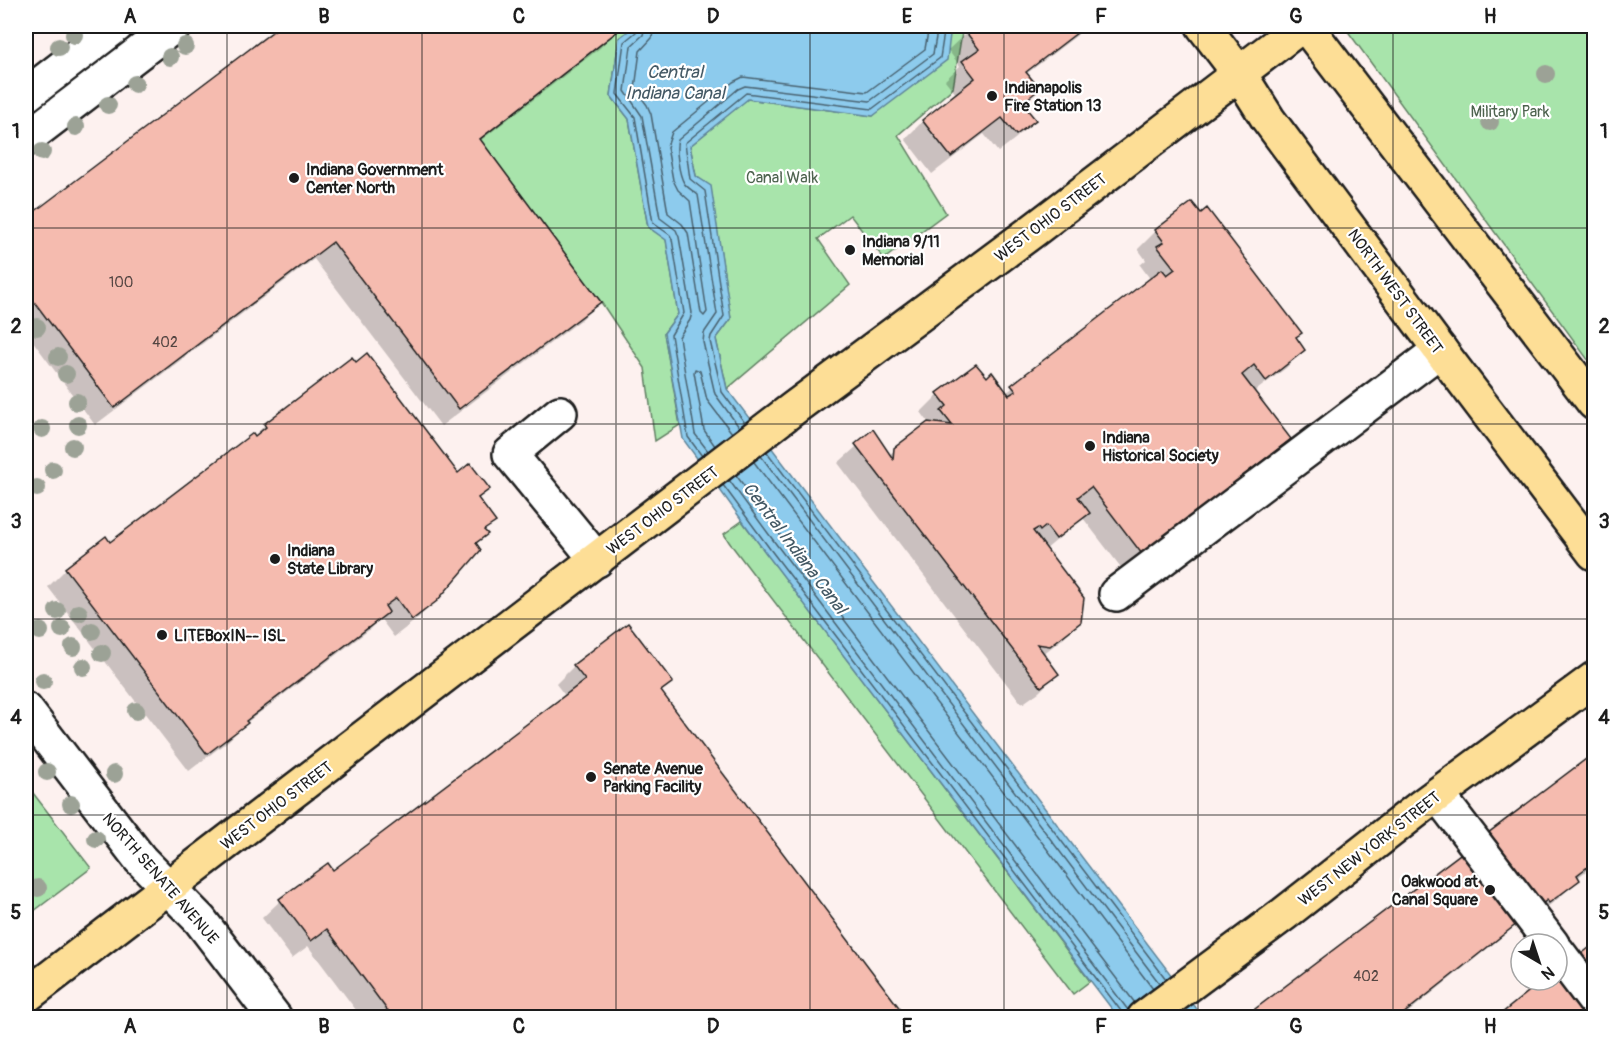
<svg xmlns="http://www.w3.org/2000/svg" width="1620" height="1043" font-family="Pangolin,sans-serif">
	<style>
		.green { fill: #a8e4ab; stroke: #628064; stroke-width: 1.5 }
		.water { fill: #8dcbed; stroke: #608599; stroke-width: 1.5 }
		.shadow { fill: #0003 }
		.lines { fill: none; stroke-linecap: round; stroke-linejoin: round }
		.shore { stroke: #496270; stroke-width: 1.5 }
		.building { fill: #f5bbaf; stroke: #1c1c1c; stroke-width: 1.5 }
		.minor-casing { stroke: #1c1c1c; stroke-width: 38 }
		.major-casing { stroke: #1c1c1c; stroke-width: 38 }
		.minor { stroke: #fff; stroke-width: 33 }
		.major { stroke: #fdde96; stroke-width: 33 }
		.tree { fill: #9ca296 }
		.grid { fill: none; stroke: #1c1c1c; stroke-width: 1.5; stroke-opacity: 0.55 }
		.poi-dot { fill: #1c1c1c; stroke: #fff; stroke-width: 2 }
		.labels { text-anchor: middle; stroke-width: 4.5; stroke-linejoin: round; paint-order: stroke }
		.number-label { font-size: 14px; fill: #524441 }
		.poi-label { font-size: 16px; font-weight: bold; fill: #1c1c1c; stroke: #fff; text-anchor: start }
		.park-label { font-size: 16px; fill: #4d624e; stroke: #fff }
		.street-label { font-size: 16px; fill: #1c1c1c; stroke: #fff }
		.water-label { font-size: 18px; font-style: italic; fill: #445965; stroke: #fff }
		.neatline { fill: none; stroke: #1c1c1c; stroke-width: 2 }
		.grid-label { font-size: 20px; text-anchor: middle; font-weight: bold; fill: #1c1c1c }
	</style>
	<rect width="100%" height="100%" fill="#fdf1ef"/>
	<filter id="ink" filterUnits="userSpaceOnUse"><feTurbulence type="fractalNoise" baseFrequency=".0167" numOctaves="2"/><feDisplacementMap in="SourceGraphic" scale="12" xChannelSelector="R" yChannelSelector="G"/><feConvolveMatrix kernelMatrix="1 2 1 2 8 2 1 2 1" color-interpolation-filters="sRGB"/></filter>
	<g filter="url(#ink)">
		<g class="green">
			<path d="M616 26H635L619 38 611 96 629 119 648 227 666 239 678 314 664 333 680 425 655 441 645 368 601 302 480 139 619 30Z"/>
			<path d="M951 26H963L953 88 898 135 946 213 884 259 850 215 818 239 850 285 727 389 716 339 731 319 711 190 696 176 690 146 747 99 873 116Z"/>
			<path d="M1344 26H1594V368Z"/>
			<path d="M742 521 1090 981 1073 994 729 542 724 534Z"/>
			<path d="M26 784 91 868 26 917Z"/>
		</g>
		<path class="water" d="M635 26H951L947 60 873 116 748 99 690 146 696 176 711 186 731 319 716 339 727 389 1203 1017H1118L765 552 683 439 664 333 678 314 666 240 648 227 629 119 611 96 619 38Z"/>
		<g class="shadow">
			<path d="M283 26H614L617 30 600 48 480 141 599 302 581 320 441 426 314 259 95 425 26 332V220Z"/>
			<path d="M958 26H1086L1076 36 1026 74 1038 89 1022 105 1034 120 1016 138 998 152 984 134 932 174 905 139 923 121 956 94 945 80 960 66 948 50 965 34Z"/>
			<path d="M1192 204 1303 350 1286 368 1254 392 1289 439 1271 457 1123 570 1083 518 1045 550 1080 621 1061 640 1043 654 1057 674 1039 692 1022 704 838 463 873 432 889 455 929 423 921 412 938 395 986 379 1006 393 1151 280 1140 265 1146 260 1138 249 1156 231Z"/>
			<path d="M352 359 458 475 488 489 477 499 494 521 484 531 486 534 475 545 436 600 417 619 394 637 380 618 369 630 246 723 228 741 189 771 48 587 66 569 110 544 254 436 265 425Z"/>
			<path d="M574 666 671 682 660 692 905 1018H362L308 946 292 958 262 918 280 901 332 872 566 697 556 684Z"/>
			<path d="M1594 755V865L1577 878 1578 880 1560 897 1531 920 1528 916 1401 1018H1245Z"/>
			<path d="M1594 946V1018H1498L1546 980H1557V975Z"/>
		</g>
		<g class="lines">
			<g class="shore">
				<path d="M638 26 636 32 624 42 617 94 635 117 653 223 670 235 672 239 684 313 671 335 688 437 702 456"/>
				<path d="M645 26 643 35 631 46 625 91 642 116 660 218 676 230 679 237 692 313 690 320 679 337 695 434 708 451"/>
				<path d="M654 26 652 38 640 51 635 89 647 105 651 114 668 213 682 224 688 233 701 313 704 316 707 312 690 201 678 190 673 180 667 147 672 132 733 82 743 77 867 92 925 49 929 26"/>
				<path d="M745 423 722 392 710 341 711 336 724 316 705 191 690 179 685 143 746 93 872 109 940 58 945 26"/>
				<path d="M739 427 715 394 703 342 704 333 717 314 698 195C694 191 687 188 684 183 679 175 675 148 678 140L738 89 745 86 870 101 933 54 938 26"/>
				<path d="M715 446 704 430 694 372 695 369 700 371 707 400 732 433"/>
				<path d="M767 452 1166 979"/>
				<path d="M761 456 1160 984"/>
				<path d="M754 462 1153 989"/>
				<path d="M736 475 783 539 1135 1003"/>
				<path d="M729 480 776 544 1128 1010"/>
				<path d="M723 485 770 549 1121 1011 1122 1018"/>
			</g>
		</g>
		<g class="building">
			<path d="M280 26H616L619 30 480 139 601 302 459 409 333 242 114 408 26 291V218Z"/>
			<path d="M973 26H1086L1026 72 1040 89 1022 103 1036 120 1016 135 1002 118 951 157 922 120 975 78 962 61 979 49 965 31Z"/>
			<path d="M1192 202 1201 213 1207 208 1302 333 1296 337 1305 350 1266 381 1254 365 1242 375 1291 439 1142 554 1091 487 1078 497 1090 513 1056 539 1046 526 1040 531 1038 528 1033 531 1084 598 1081 622 1050 646 1037 644 1059 674 1041 687 855 444 873 429 893 459 894 448 928 422 952 425 941 411 947 406 937 393 976 364 987 377 992 372 1009 395 1016 391 1011 385 1162 269 1167 275 1175 269 1157 246 1164 242 1155 230Z"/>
			<path d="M367 353 458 473 470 463 490 489 478 498 496 522 484 530 488 534 476 543 481 550 437 601 412 620 396 598 385 606 389 612 246 721 248 723 207 754 65 568 106 536 110 542 253 433 255 436 266 427 264 424 352 357 356 362Z"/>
			<path d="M628 623 673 682 661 691 907 1018H393L327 929 311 941 279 899 328 863 333 870 585 680 573 665Z"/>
			<path d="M1594 753V862L1577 875 1580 880 1549 903 1547 900 1398 1018H1243Z"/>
			<path d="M1594 944V981L1557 973Z"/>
			<path d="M1557 975 1590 1018H1496L1543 980H1557Z"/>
		</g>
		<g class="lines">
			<defs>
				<g id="minor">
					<path d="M26 95 116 26"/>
					<path d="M26 139 174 26"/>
					<path d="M560 413 510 454 597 560"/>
					<path d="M1116 594 1440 350"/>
					<path d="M26 710 140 859 200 920 275 1018"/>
					<path d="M1438 795 1552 944"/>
					<path d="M1557 951 1594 1000"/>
				</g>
				<g id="major">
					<path d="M1203 26 1239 73 1268 119 1440 350 1594 553"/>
					<path d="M1306 26 1594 403"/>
					<path d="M26 996 794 408 1034 230 1301 26"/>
					<path d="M1144 1018 1284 914 1422 806 1594 679"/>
				</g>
			</defs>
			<use href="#minor" class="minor-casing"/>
			<use href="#major" class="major-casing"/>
			<use href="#minor" class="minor"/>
			<use href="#major" class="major"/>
		</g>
		<g class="tree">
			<circle cx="74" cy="35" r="9"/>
			<circle cx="185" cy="46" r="9"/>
			<circle cx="59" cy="47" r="9"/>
			<circle cx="170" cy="57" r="9"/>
			<circle cx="1546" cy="74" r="9"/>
			<circle cx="135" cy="84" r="9"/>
			<circle cx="108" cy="105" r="9"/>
			<circle cx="1490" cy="122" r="9"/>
			<circle cx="76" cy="127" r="9"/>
			<circle cx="42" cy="152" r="9"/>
			<circle cx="37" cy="327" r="9"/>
			<circle cx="58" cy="357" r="9"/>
			<circle cx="66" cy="374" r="9"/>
			<circle cx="77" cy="402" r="9"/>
			<circle cx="78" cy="425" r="9"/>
			<circle cx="42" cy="429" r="9"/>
			<circle cx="73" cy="447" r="9"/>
			<circle cx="53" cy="470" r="9"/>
			<circle cx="37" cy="488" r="9"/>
			<circle cx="57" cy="611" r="9"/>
			<circle cx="79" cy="613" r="9"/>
			<circle cx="62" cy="629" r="9"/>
			<circle cx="40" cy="631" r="9"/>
			<circle cx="92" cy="631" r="9"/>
			<circle cx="73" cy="647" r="9"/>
			<circle cx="102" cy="653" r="9"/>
			<circle cx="83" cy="667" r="9"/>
			<circle cx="43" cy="681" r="9"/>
			<circle cx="136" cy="711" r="9"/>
			<circle cx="47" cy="772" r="9"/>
			<circle cx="114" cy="774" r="9"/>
			<circle cx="71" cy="804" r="9"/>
			<circle cx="96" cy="839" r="9"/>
			<circle cx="38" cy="888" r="9"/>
		</g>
	</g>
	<path class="grid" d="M227 26V1018M422 26V1018M616 26V1018M810 26V1018M1004 26V1018M1198 26V1018M1393 26V1018M26 228H1594M26 424H1594M26 619H1594M26 815H1594"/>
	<g class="poi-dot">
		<circle cx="992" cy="96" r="6"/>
		<circle cx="294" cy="178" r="6"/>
		<circle cx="850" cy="250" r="6"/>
		<circle cx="1090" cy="446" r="6"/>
		<circle cx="275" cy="559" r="6"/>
		<circle cx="162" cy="635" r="6"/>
		<circle cx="591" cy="777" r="6"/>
		<circle cx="1490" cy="890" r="6"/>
	</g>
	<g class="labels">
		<g class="number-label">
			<text x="121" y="287">100</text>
			<text x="165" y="347">402</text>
			<text x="1366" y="981">402</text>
		</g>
		<g class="poi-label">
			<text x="1004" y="93">Indianapolis<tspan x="1004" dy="18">Fire Station 13</tspan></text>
			<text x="306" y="175">Indiana Government<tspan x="306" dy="18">Center North</tspan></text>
			<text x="862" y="247">Indiana 9/11<tspan x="862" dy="18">Memorial</tspan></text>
			<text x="1102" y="443">Indiana<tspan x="1102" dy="18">Historical Society</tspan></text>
			<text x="287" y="556">Indiana<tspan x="287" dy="18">State Library</tspan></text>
			<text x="174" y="641">LITEBoxIN-- ISL</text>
			<text x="603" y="774">Senate Avenue<tspan x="603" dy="18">Parking Facility</tspan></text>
			<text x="1478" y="887" text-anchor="end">Oakwood at<tspan x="1478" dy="18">Canal Square</tspan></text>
		</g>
		<g class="park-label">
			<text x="1510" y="117">Military Park</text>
			<text x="782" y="183">Canal Walk</text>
		</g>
		<g class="street-label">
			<text transform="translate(1050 217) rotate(-37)" y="6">WEST OHIO STREET</text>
			<text transform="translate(1396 291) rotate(54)" y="6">NORTH WEST STREET</text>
			<text transform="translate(662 510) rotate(-37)" y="6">WEST OHIO STREET</text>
			<text transform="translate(276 805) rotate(-37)" y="6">WEST OHIO STREET</text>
			<text transform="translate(1369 848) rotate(-38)" y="6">WEST NEW YORK STREET</text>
			<text transform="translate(161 878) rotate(49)" y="6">NORTH SENATE AVENUE</text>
		</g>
		<g class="water-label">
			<text x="675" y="78">Central<tspan x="675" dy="21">Indiana Canal</tspan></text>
			<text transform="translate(795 548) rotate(53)" y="6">Central Indiana Canal</text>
		</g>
	</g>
	<rect width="1620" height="1043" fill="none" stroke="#fff" stroke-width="66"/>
	<g transform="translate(1539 962) rotate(141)"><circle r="28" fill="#ffffff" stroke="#a4a4a4" stroke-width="1.5"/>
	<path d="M0-4.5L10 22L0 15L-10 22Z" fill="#1c1c1c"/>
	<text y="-9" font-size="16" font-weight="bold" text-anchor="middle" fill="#1c1c1c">N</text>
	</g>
	<rect x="33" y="33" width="1554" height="977" class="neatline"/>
	<g class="grid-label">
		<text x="130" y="23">A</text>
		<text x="324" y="23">B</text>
		<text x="519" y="23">C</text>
		<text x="713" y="23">D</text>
		<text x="907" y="23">E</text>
		<text x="1101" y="23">F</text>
		<text x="1296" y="23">G</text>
		<text x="1490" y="23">H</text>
		<text x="16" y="138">1</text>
		<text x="1604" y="138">1</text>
		<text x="16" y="333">2</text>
		<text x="1604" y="333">2</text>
		<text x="16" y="528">3</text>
		<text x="1604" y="528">3</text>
		<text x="16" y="724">4</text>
		<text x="1604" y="724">4</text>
		<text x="16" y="919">5</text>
		<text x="1604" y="919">5</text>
		<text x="130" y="1033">A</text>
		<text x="324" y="1033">B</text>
		<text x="519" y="1033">C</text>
		<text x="713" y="1033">D</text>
		<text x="907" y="1033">E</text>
		<text x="1101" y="1033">F</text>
		<text x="1296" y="1033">G</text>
		<text x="1490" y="1033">H</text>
	</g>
</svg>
